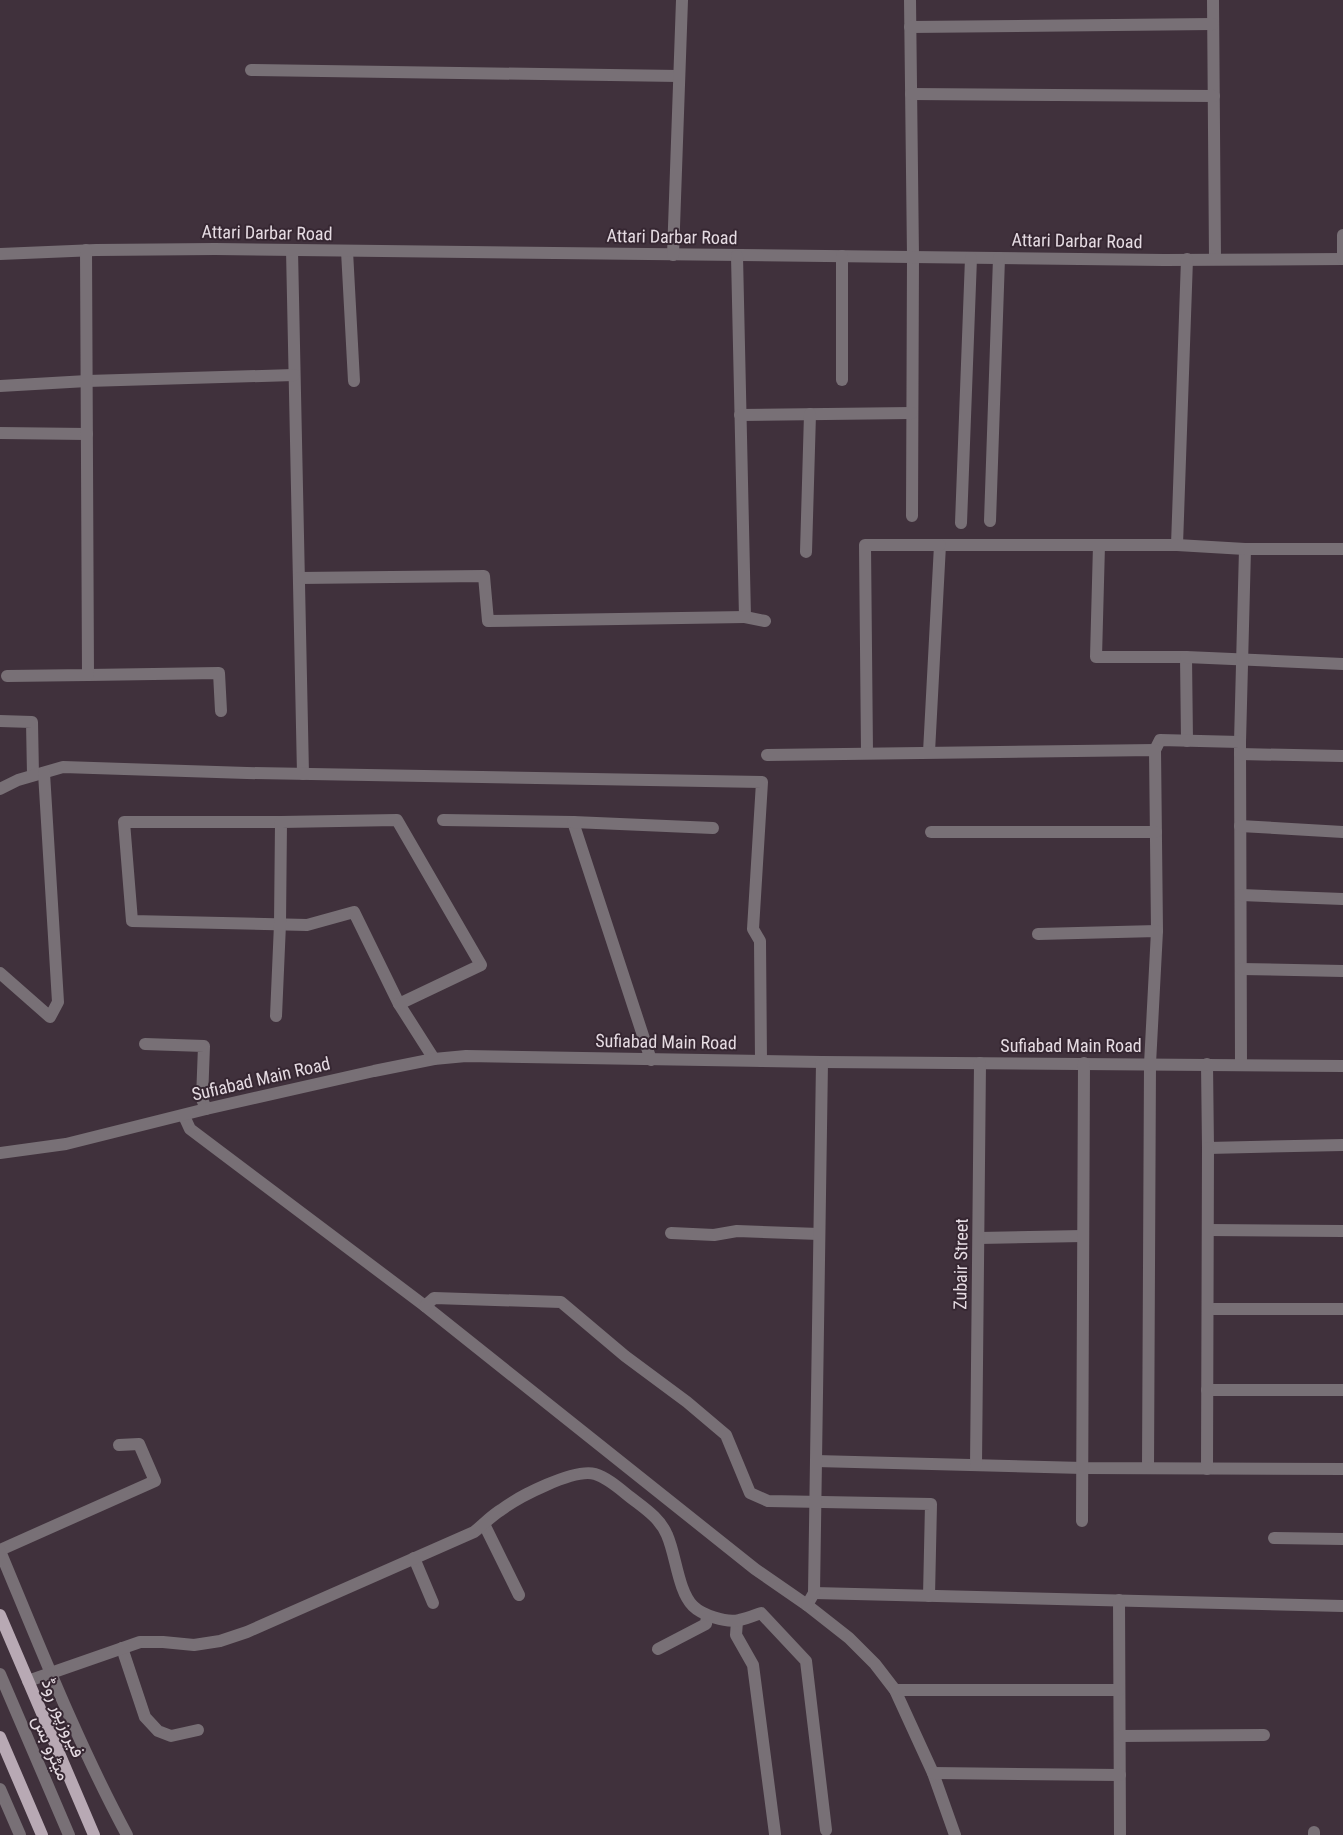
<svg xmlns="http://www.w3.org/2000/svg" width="1343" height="1835" font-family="'Roboto Condensed',Vazirmatn,sans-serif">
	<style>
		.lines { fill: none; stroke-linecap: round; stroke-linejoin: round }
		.minor { stroke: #787076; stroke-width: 12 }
		.major { stroke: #b8a9b4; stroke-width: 12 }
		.labels { text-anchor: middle; stroke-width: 4; stroke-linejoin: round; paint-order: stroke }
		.street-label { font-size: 18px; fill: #e5dbe2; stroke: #362732 }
	</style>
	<rect width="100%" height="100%" fill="#40313c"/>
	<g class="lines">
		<g class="minor">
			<path d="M910 0 913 257 912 516"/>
			<path d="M1213 0 1215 259"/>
			<path d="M910 27 1213 24"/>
			<path d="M251 70 679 76"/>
			<path d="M911 94 1214 96"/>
			<path d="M292 250 303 774"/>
			<path d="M347 251 354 381"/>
			<path d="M0 254 96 250 215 249 1164 260 1343 259"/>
			<path d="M673 255 682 0"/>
			<path d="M737 256 745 617 765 621"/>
			<path d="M1343 259V235"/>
			<path d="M842 380V256"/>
			<path d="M0 386 87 381 294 375"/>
			<path d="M740 415 912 413"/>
			<path d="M0 433 87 434"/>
			<path d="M990 521 999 258"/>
			<path d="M961 523 971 258"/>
			<path d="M1099 545 1096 657H1186L1187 741"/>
			<path d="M1177 545 1187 259"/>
			<path d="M806 552 810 414"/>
			<path d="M299 578 484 576 488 621 745 617"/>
			<path d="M1186 657 1343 664"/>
			<path d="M88 675 219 673 221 711"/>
			<path d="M7 676 88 675 86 250"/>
			<path d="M0 721 32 722 33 775"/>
			<path d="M1240 742 1245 549"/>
			<path d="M1155 750 1160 740 1240 742 1241 1064"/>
			<path d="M929 752 940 545H1177L1245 549H1343"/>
			<path d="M867 753 865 545H940"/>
			<path d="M1240 754 1342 756"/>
			<path d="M767 755 1155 750 1157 931"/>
			<path d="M0 789 18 780 63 767 247 773 762 782 753 929 760 941 761 1061"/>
			<path d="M443 820 573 822 651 1060"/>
			<path d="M281 822H124L132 921 307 925 354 912 399 1004 434 1059"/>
			<path d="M573 822 713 828"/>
			<path d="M1240 826 1343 832"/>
			<path d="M931 832H1156"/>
			<path d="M1241 895 1343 899"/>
			<path d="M1038 934 1157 931 1150 1064 1148 1468"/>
			<path d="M1241 969 1343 971"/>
			<path d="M0 973 50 1017 58 1002 44 773"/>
			<path d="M276 1016 280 924 281 822 397 820 481 965 399 1004"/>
			<path d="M145 1044 204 1046 202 1099 206 1109"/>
			<path d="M1207 1064 1208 1148 1343 1145"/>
			<path d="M184 1116 190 1129 425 1306 755 1569 807 1605 849 1638 875 1664 895 1690 933 1773 955 1835"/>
			<path d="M0 1153 66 1144 206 1109 374 1071 434 1059 466 1056 822 1062 1343 1066"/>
			<path d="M1208 1230 1343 1231"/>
			<path d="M671 1233 714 1235 737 1231 819 1234"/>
			<path d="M979 1238 1083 1236"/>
			<path d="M425 1306 434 1298 561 1302 625 1356 687 1402 726 1435 750 1493 768 1501 931 1504 929 1596"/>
			<path d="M1208 1309H1343"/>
			<path d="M1207 1390H1343"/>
			<path d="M816 1461 1083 1468 1343 1469"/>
			<path d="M976 1465 980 1063"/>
			<path d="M1207 1469 1208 1148"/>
			<path d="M1082 1521 1084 1063"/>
			<path d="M484 1524 519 1595"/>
			<path d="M1274 1538 1343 1539"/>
			<path d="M0 1550 155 1481 139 1444 119 1445"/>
			<path d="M0 1551C40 1647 78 1744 127 1835"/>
			<path d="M414 1558 433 1603"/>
			<path d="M814 1593 1343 1606"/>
			<path d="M1119 1600 1120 1835"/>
			<path d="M807 1605 814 1593 822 1062"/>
			<path d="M737 1621 736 1635 753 1665 775 1834"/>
			<path d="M122 1648 145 1717 158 1731 171 1736 198 1730"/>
			<path d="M658 1649 706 1624 707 1616"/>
			<path d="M0 1674 69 1835"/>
			<path d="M28 1681 140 1642H163L194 1645 220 1641 247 1632 474 1532C483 1525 491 1516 501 1510 518 1497 574 1468 595 1474 608 1478 620 1489 630 1497 644 1508 660 1518 667 1535 676 1555 678 1591 693 1606 702 1615 726 1623 739 1620 746 1619 753 1616 761 1613L806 1661 826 1830"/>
			<path d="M895 1690H1119"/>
			<path d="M1120 1736 1264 1735"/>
			<path d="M933 1773 1120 1775"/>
			<path d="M0 1789 20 1835"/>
			<path d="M1314 1832V1835"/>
		</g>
		<g class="major">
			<path d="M0 1615 94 1835"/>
			<path d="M0 1737 42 1835"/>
		</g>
	</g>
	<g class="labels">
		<g class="street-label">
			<text transform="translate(267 233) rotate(1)" y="6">Attari Darbar Road</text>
			<text transform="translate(672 237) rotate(1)" y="6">Attari Darbar Road</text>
			<text transform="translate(1077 241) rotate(1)" y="6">Attari Darbar Road</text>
			<text transform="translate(666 1042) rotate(1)" y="6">Sufiabad Main Road</text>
			<text x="1071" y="1052">Sufiabad Main Road</text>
			<text transform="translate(261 1079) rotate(-13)" y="6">Sufiabad Main Road</text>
			<text transform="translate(961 1264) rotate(-89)" y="6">Zubair Street</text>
			<text transform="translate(63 1718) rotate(67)" y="6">فیروزپور روڈ</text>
			<text transform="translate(51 1748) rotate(67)" y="6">میٹرو بس</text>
		</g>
	</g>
</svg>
